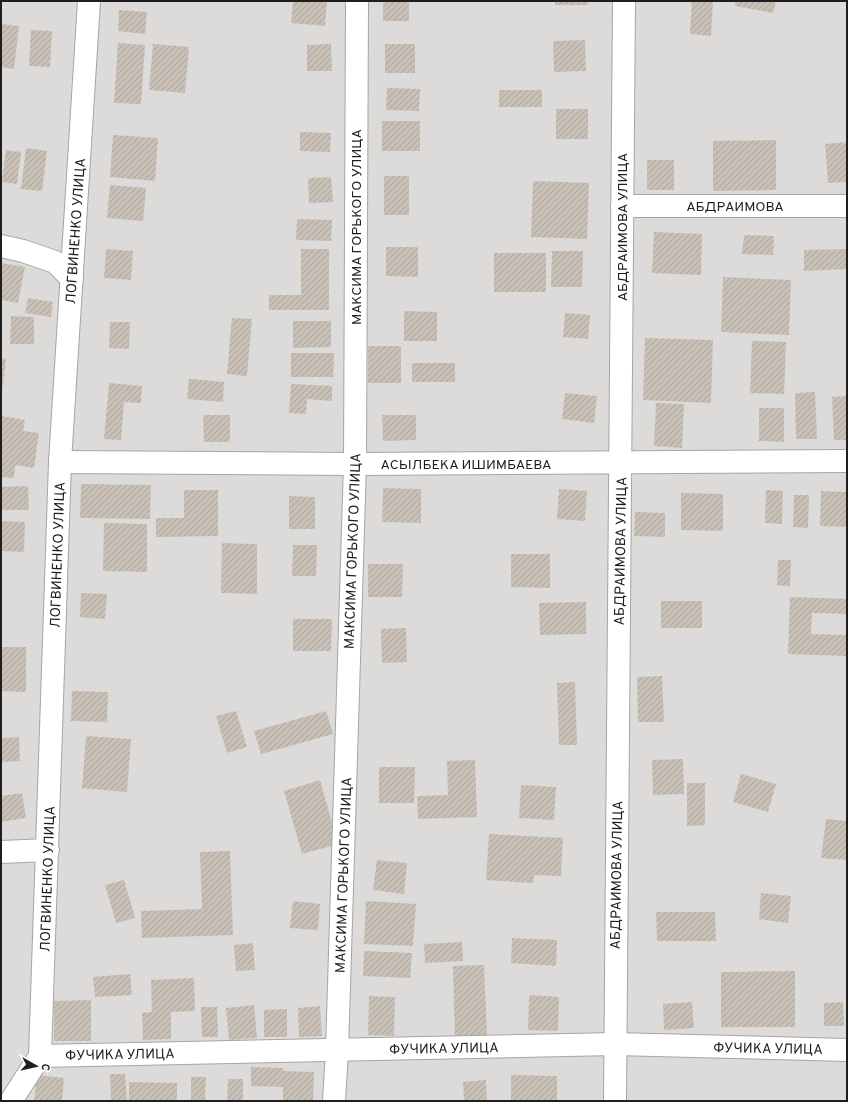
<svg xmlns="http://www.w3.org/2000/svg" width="848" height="1102" font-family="Overpass,sans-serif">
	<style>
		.residential { fill: #dcdbda }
		.building { fill: url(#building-hatch) }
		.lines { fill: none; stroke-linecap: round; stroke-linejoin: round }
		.minor-casing { stroke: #a5a5a5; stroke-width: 24 }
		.minor { stroke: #fff; stroke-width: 22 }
		.labels { text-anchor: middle; stroke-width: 3.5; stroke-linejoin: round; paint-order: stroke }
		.street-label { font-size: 14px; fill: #1e1e1e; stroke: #fff }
	</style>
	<defs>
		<pattern id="building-hatch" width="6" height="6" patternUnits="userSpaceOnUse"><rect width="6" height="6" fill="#c8c0b6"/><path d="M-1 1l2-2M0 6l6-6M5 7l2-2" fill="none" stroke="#aba59c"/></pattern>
	</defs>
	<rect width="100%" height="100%" fill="#f0ede3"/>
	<rect class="residential" x="1" y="1" width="846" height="1100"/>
	<g class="building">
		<path d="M293 1H327L325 26 291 23Z"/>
		<rect x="383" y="1" width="26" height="20"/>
		<rect x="555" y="1" width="33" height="4"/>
		<path d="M692 1H713L711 36 690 34Z"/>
		<path d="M736 1H776L773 13 735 6Z"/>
		<path d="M119 10 147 12 145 34 118 31Z"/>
		<path d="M1 24 19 26 14 69 1 67Z"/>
		<path d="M31 30 52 31 50 67 29 66Z"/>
		<path d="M585 40 586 71 554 72 553 41Z"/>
		<path d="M118 43 145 45 141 104 114 103Z"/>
		<path d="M153 44 189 47 185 93 149 90Z"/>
		<path d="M331 44 332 71H307V45Z"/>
		<rect x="385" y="44" width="30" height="29"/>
		<path d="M387 88 420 89 419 111 386 110Z"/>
		<rect x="499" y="90" width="43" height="17"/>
		<rect x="556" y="109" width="32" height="30"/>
		<rect x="382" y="121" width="38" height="30"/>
		<path d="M300 132 331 133 330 152 300 151Z"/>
		<path d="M113 135 158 138 155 181 110 177Z"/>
		<path d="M776 140V190L713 191V141Z"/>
		<path d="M847 142V182L828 183 825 144Z"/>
		<path d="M26 148 47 151 42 191 21 189Z"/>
		<path d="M6 150 21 152 17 184 2 182Z"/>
		<rect x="647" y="160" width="27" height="30"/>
		<rect x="384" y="176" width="25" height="39"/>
		<path d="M331 177 333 202 309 203 308 178Z"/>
		<path d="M533 181 589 183 587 239 531 237Z"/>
		<path d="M110 185 146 188 143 221 107 218Z"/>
		<path d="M297 219 332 220 331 241 296 240Z"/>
		<path d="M654 232 702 234 701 275 652 273Z"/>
		<path d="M744 235 774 236 773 255 742 254Z"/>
		<path d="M386 247H418V277L386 276Z"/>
		<path d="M106 249 133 251 131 280 104 278Z"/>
		<path d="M301 249H329V310H269V295H301Z"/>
		<path d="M847 249V269L804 271V250Z"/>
		<path d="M552 251H583L582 287H551Z"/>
		<rect x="494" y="253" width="52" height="39"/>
		<path d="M1 263 25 267 18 303 1 300Z"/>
		<path d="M723 277 791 280 789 335 721 332Z"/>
		<path d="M28 298 53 302 51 317 25 313Z"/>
		<path d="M404 311 437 312V341H404Z"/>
		<path d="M565 313 590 315 588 339 563 337Z"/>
		<path d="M11 316 34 317V344H10Z"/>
		<path d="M232 318 252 319 247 376 227 374Z"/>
		<path d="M293 321H331V347L293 348Z"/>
		<path d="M110 322H130L129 349 109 348Z"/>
		<path d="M645 338 713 340 711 403 643 400Z"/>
		<path d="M752 341 786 342 784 394 750 393Z"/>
		<rect x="368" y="346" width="33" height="37"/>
		<path d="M291 353H334L333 377H291Z"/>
		<path d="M1 358 6 359 2 392H1Z"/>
		<rect x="412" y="363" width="43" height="19"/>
		<path d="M189 379 224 382 223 402 187 399Z"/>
		<path d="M109 383 142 386 141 403 124 402 121 440 104 439Z"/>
		<path d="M291 384 332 386V401L307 399 306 414 289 413Z"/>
		<path d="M815 392 817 439H796L795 393Z"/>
		<path d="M565 393 597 396 594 423 562 419Z"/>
		<path d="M847 396V440H834L832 397Z"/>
		<path d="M656 403 684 404 682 448 654 446Z"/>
		<path d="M759 408H784V442L759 441Z"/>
		<path d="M203 415H230V442H204Z"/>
		<path d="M382 415H416V440L383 441Z"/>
		<path d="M1 416 25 420 23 431 39 433 34 468 15 465 14 478 1 477Z"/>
		<path d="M81 484 151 485 150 519 80 518Z"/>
		<path d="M28 486 29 510H1V487Z"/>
		<path d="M383 488 421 489V523L382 522Z"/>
		<path d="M559 489 587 491 585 521 557 519Z"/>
		<path d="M184 490H218V536L156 537V518H184Z"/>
		<path d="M766 490 783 491 782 524 765 523Z"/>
		<path d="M821 491 847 492V527L820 526Z"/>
		<path d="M681 493 723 494V531L681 530Z"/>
		<path d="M794 495H809L808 528 793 527Z"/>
		<path d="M289 496 315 497V529H289Z"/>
		<path d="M635 512 665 513V537L634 536Z"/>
		<path d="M1 521 25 522 24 552 1 551Z"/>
		<path d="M104 523 147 524V572L103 571Z"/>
		<path d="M222 543 257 544V594L221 593Z"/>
		<path d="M293 545H317L316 576H292Z"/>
		<path d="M511 554H550V588L511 587Z"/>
		<path d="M778 560H791L790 586 777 585Z"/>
		<path d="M368 564H403L402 597H368Z"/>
		<path d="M81 593 107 594 105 619 80 617Z"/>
		<path d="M790 597 847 599V614L812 613 811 634 847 635V656L788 654Z"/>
		<rect x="661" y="601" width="41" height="27"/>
		<path d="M586 602V634L540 635 539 603Z"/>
		<path d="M293 619H332L331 651H293Z"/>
		<path d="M406 628 407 662 382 663 381 629Z"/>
		<path d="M1 647H26V692L1 691Z"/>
		<path d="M662 676 664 722H638L637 677Z"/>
		<path d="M575 682 577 745H559L557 683Z"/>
		<path d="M72 691 108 692 107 722 71 721Z"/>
		<path d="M236 711 247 747 227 753 216 716Z"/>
		<path d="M326 711 333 734 261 754 254 731Z"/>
		<path d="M86 736 131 739 127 792 82 788Z"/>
		<path d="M19 737 20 761 1 762V738Z"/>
		<path d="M683 759 684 794 653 795 652 760Z"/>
		<path d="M475 760 477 817 418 819 417 796 448 795 447 761Z"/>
		<path d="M379 767H415L414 803H379Z"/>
		<path d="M741 774 776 784 768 812 733 802Z"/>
		<path d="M320 780 338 844 302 854 284 791Z"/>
		<path d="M687 783H705V825L687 826Z"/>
		<path d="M521 785 556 787 554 820 519 818Z"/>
		<path d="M22 793 26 818 1 822V796Z"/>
		<path d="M826 819 847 821V860L821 858Z"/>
		<path d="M489 834 563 838 561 876 534 875 533 883 486 880Z"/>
		<path d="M230 851 233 935 142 938 141 911 202 909 200 852Z"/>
		<path d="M377 860 407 863 404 894 373 890Z"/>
		<path d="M124 880 135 918 116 923 105 885Z"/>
		<path d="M761 893 791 896 788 923 759 919Z"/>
		<path d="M293 901 320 904 318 930 290 928Z"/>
		<path d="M366 901 416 904 413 946 364 944Z"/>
		<path d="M656 912H715L716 941H657Z"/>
		<path d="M512 938 557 940 556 966 511 963Z"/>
		<path d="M462 942 463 961 425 963 424 944Z"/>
		<path d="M253 943 255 970 236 971 234 945Z"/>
		<path d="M364 951 412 953 410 978 363 976Z"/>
		<path d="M484 965 487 1035 455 1036 453 966Z"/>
		<path d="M795 971V1027H721V972Z"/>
		<path d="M130 974 132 995 95 997 93 977Z"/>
		<path d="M194 978 195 1011 171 1012V1039L143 1040 142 1013 152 1012 151 980Z"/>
		<path d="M529 995 559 997 558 1031 528 1030Z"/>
		<path d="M369 996 395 997 394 1036 368 1035Z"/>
		<path d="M91 1000V1041H54V1001Z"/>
		<path d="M692 1002 694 1028 664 1030 663 1004Z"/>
		<path d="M843 1002 844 1026H824V1003Z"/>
		<path d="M254 1005 257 1038 229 1040 226 1008Z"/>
		<path d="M320 1006 322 1036 299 1037 298 1008Z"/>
		<path d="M201 1007H217L218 1037H202Z"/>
		<path d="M287 1009V1037H264V1010Z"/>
		<path d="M251 1067 283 1068V1071L314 1072 313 1101H283V1087L251 1086Z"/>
		<path d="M110 1074H125L127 1101H111Z"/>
		<path d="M37 1075 64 1078 62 1101H34Z"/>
		<path d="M511 1075 557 1076V1101H511Z"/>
		<path d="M191 1077H206L205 1101H191Z"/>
		<path d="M228 1079H243V1101H227Z"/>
		<path d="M486 1080 487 1101H464L463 1082Z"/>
		<path d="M129 1082 177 1083V1101H129Z"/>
	</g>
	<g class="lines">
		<defs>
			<g id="minor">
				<path d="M622 206H847"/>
				<path d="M1 246 23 251 55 262 72 279"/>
				<path d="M60 462 355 464 847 461"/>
				<path d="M1 852 48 850"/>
				<path d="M40 1056 615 1044 847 1050"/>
				<path d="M11 1101 40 1056 60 462 89 1"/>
				<path d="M334 1101 337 1051 355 464 357 1"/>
				<path d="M615 1101 624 1"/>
			</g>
		</defs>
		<use href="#minor" class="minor-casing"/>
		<use href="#minor" class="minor"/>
	</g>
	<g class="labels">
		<g class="street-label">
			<text x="735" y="211">АБДРАИМОВА</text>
			<text transform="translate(356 227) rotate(-90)" y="5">МАКСИМА ГОРЬКОГО УЛИЦА</text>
			<text transform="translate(622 227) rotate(-90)" y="5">АБДРАИМОВА УЛИЦА</text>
			<text transform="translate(75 231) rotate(-86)" y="5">ЛОГВИНЕНКО УЛИЦА</text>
			<text x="466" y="469">АСЫЛБЕКА ИШИМБАЕВА</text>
			<text transform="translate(352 551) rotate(-88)" y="5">МАКСИМА ГОРЬКОГО УЛИЦА</text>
			<text transform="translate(620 551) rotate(-89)" y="5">АБДРАИМОВА УЛИЦА</text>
			<text transform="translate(57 555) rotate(-88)" y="5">ЛОГВИНЕНКО УЛИЦА</text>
			<text transform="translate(343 875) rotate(-88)" y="5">МАКСИМА ГОРЬКОГО УЛИЦА</text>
			<text transform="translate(616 875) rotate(-89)" y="5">АБДРАИМОВА УЛИЦА</text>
			<text transform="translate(47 879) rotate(-88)" y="5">ЛОГВИНЕНКО УЛИЦА</text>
			<text transform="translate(444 1048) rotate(-1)" y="5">ФУЧИКА УЛИЦА</text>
			<text transform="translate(768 1048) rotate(1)" y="5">ФУЧИКА УЛИЦА</text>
			<text transform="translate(120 1054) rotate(-1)" y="5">ФУЧИКА УЛИЦА</text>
		</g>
	</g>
	<rect width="848" height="1102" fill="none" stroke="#1e1e1e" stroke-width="4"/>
	<g transform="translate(36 1066) rotate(98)" stroke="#ffffff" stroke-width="3" paint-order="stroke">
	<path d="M0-3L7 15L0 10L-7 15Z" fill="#1e1e1e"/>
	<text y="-6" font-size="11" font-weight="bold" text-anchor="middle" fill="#1e1e1e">С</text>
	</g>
</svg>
